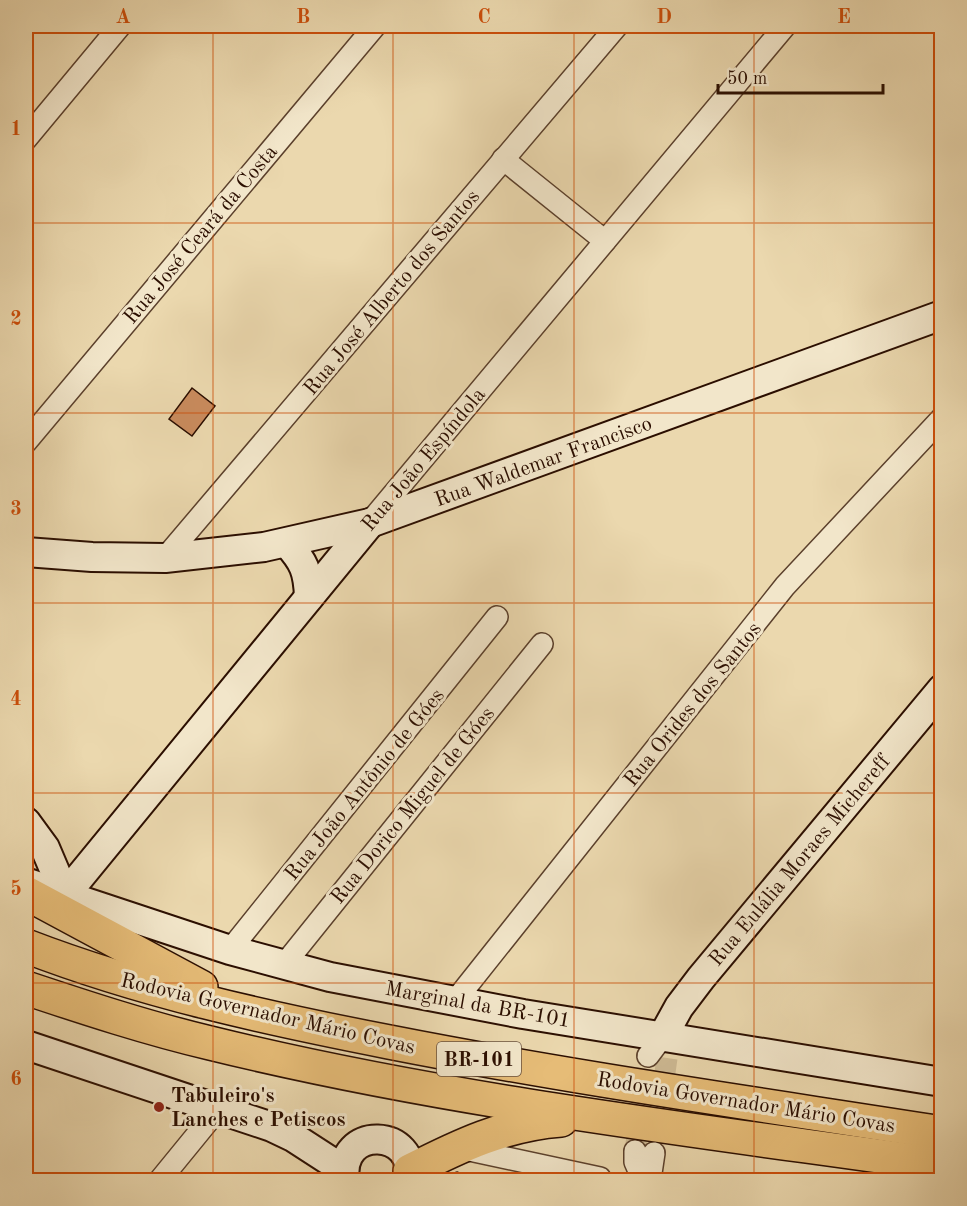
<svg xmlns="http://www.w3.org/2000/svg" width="967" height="1206" font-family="'Old Standard TT',serif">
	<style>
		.building { fill: #c98b5d; stroke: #2b0e00; stroke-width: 1.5 }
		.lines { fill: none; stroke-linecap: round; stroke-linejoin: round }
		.street-tunnel { stroke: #ceba94; stroke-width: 21; stroke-dasharray: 21 10; stroke-linecap: butt }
		.street-casing { stroke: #5b402c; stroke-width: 24 }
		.secondary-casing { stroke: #2b0e00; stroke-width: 32 }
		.highway-casing { stroke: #2b0e00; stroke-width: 36 }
		.street { stroke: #f2e6ca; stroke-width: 21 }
		.secondary { stroke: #f2e6ca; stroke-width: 28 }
		.highway { stroke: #e6bc77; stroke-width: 33 }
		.grid { fill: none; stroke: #cc4e0a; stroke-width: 1.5; stroke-opacity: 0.55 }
		.poi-dot { fill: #8f2418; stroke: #f2e6ca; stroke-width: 2 }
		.labels { text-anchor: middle; stroke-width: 6; stroke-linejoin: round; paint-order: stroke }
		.shield { fill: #f2e6ca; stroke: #674f3d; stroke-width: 1.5 }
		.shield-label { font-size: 20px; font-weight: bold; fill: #2b0e00 }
		.street-label { font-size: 21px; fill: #2b0e00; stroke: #f2e6ca }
		.poi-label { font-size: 21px; font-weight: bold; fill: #2b0e00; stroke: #f2e6ca; text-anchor: start }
		.neatline { fill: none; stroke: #cc4e0a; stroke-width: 2 }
		.grid-label { font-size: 20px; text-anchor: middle; font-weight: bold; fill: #cc4e0a }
	</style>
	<rect width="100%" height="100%" fill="#ebd8ae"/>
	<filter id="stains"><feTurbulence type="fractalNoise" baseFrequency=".00333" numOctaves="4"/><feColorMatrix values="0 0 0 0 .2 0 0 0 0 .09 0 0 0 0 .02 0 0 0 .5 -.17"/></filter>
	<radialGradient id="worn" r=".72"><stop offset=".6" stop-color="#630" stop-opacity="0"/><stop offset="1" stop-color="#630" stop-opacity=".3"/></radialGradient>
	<g class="building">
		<path d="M192 388 215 406 192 436 169 419Z"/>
		<path d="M457 1172 477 1180H431Z"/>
	</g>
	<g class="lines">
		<g class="street-tunnel">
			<path d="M656 1137 667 1058"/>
			<path d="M635 1151 648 1056"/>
		</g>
		<defs>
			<g id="street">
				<path d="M26 139 120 26"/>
				<path d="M503 159 605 241"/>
				<path d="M26 442 375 26"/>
				<path d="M370 522 785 26"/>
				<path d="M165 558 617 26"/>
				<path d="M230 950 497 617"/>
				<path d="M283 966 542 644"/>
				<path d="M455 1001 785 586 942 418"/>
				<path d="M648 1056 663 1036"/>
				<path d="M460 1148 600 1178"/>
				<path d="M635 1151V1162L643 1180"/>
				<path d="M160 1180 218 1109"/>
				<path d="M650 1180 654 1153"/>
			</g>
			<g id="secondary">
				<path d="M287 543C304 562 308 571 309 597"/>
				<path d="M26 552 92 557 165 558 264 547 370 523 942 315"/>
				<path d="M26 822 45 848 65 895"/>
				<path d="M28 883 230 950 330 977 523 1014 942 1082"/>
				<path d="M65 895 370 523"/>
				<path d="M663 1036 679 1007 701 978 942 689"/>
				<path d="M26 1045 272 1127 293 1137 344 1170"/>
				<path d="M345 1180C337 1124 419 1128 409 1180"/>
			</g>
			<g id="highway">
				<path d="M26 893 201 987"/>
				<path d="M26 946C143 991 266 1018 389 1042 572 1078 757 1104 942 1133"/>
				<path d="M26 988C86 1008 147 1028 210 1043 450 1102 697 1130 942 1165"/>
				<path d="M410 1171C459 1146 505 1124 561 1120"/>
			</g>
		</defs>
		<use href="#street" class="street-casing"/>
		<use href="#secondary" class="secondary-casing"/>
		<use href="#highway" class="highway-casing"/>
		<use href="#street" class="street"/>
		<use href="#secondary" class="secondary"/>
		<use href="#highway" class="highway"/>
	</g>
	<path class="grid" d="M213 26V1180M393 26V1180M574 26V1180M754 26V1180M26 223H942M26 413H942M26 603H942M26 793H942M26 983H942"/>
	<circle class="poi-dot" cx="159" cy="1107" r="6"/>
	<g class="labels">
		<rect class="shield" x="437" y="1042" width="84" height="34" rx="4.5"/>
		<g class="shield-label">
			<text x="479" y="1066">BR-101</text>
		</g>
		<g class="street-label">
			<text transform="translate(200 234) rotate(-50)" y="7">Rua José Ceará da Costa</text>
			<text transform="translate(391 292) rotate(-50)" y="7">Rua José Alberto dos Santos</text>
			<text transform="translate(423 459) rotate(-50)" y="7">Rua João Espíndola</text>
			<text transform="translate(543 461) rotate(-20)" y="7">Rua Waldemar Francisco</text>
			<text transform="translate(692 704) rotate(-51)" y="7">Rua Orides dos Santos</text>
			<text transform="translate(364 784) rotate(-51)" y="7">Rua João Antônio de Góes</text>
			<text transform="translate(412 805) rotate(-51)" y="7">Rua Dorico Miguel de Góes</text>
			<text transform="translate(799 860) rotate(-50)" y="7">Rua Eulália Moraes Michereff</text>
			<text transform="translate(478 1004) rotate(10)" y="7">Marginal da BR-101</text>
			<text transform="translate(268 1013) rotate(13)" y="7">Rodovia Governador Mário Covas</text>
			<text transform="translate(746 1102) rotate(9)" y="7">Rodovia Governador Mário Covas</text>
		</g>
		<g class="poi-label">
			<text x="171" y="1102">Tabuleiro's<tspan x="171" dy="24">Lanches e Petiscos</tspan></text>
		</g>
	</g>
	<rect width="967" height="1206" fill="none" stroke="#ebd8ae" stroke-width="66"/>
	<path d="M718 84v9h165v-9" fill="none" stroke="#2b0e00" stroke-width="3"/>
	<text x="727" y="84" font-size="18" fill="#2b0e00" stroke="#f2e6ca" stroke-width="4.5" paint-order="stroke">50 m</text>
	<rect x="33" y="33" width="901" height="1140" class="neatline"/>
	<g class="grid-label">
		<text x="123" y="23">A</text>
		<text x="303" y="23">B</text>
		<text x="484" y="23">C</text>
		<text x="664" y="23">D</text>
		<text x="844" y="23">E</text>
		<text x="16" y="135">1</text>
		<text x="16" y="325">2</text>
		<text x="16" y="515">3</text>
		<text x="16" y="705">4</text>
		<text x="16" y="895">5</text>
		<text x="16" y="1085">6</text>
	</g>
	<rect width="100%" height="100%" filter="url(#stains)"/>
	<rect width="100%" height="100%" fill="url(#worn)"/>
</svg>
